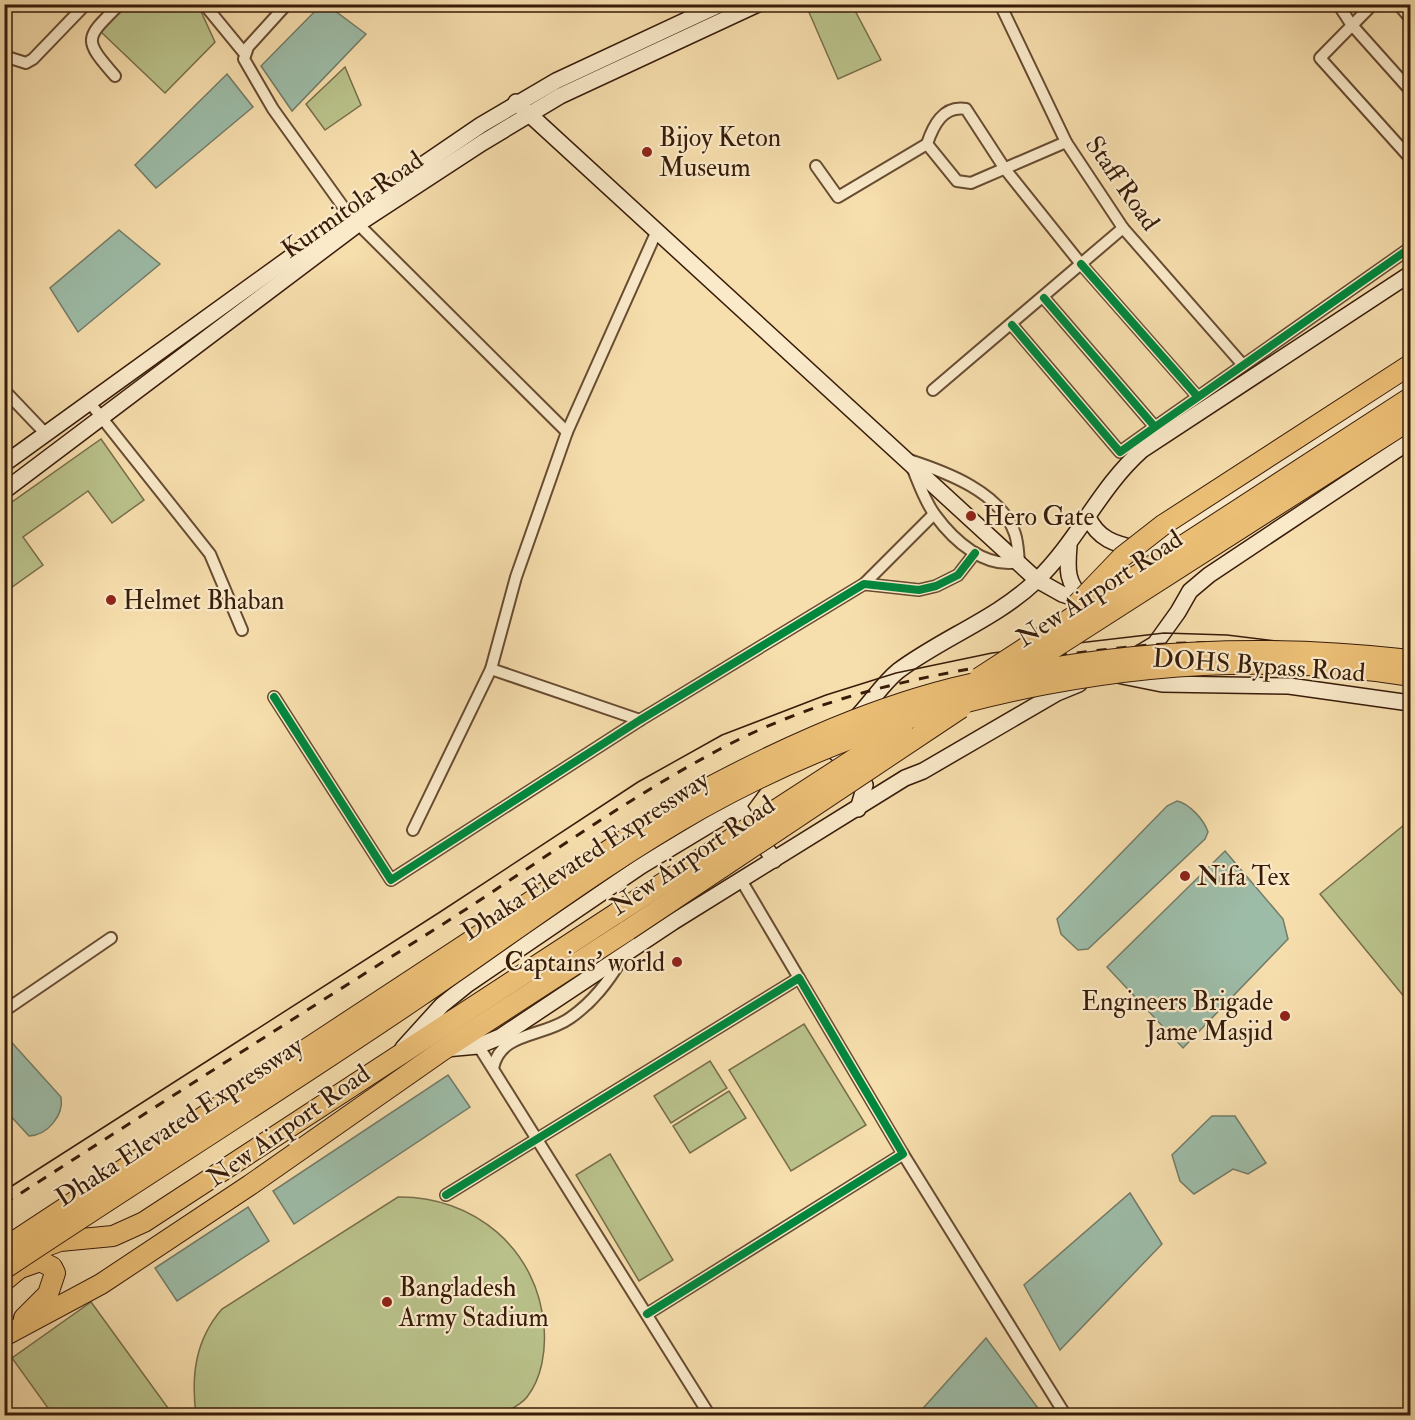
<svg xmlns="http://www.w3.org/2000/svg" width="1415" height="1420" font-family="'IM FELL Double Pica',serif">
	<style>
		.green { fill: #bac28b; stroke: #786e4a; stroke-width: 1.5 }
		.water { fill: #9dbca8; stroke: #747c68; stroke-width: 1.5 }
		.lines { fill: none; stroke-linecap: round; stroke-linejoin: round }
		.street-casing { stroke: #674c32; stroke-width: 14 }
		.secondary-casing { stroke: #371b09; stroke-width: 18 }
		.highway-casing { stroke: #371b09; stroke-width: 22 }
		.street { stroke: #faeaca; stroke-width: 10 }
		.secondary { stroke: #faeaca; stroke-width: 15 }
		.highway { stroke: #ecbf76; stroke-width: 20 }
		.tram { stroke: #371b09; stroke-width: 1.5 }
		.rail { stroke: #371b09; stroke-width: 3; stroke-dasharray: 10 10; stroke-linecap: butt }
		.highway-bridge-casing { stroke: #371b09; stroke-width: 22; stroke-linecap: butt }
		.highway-bridge { stroke: #ecbf76; stroke-width: 20 }
		.cycleway-casing { stroke: #faeaca; stroke-width: 11 }
		.cycleway { stroke: #00873e; stroke-width: 8 }
		.poi-dot { fill: #8f2418; stroke: #faeaca; stroke-width: 2 }
		.labels { text-anchor: middle; stroke-width: 4.5; stroke-linejoin: round; paint-order: stroke }
		.poi-label { font-size: 26px; fill: #371b09; stroke: #faeaca; text-anchor: start }
		.street-label { font-size: 26px; fill: #371b09; stroke: #faeaca }
	</style>
	<rect width="100%" height="100%" fill="#f7dead"/>
	<filter id="stains"><feTurbulence type="fractalNoise" baseFrequency=".00333" numOctaves="4"/><feColorMatrix values="0 0 0 0 .2 0 0 0 0 .09 0 0 0 0 .02 0 0 0 .5 -.17"/></filter>
	<radialGradient id="worn" r=".72"><stop offset=".6" stop-color="#630" stop-opacity="0"/><stop offset="1" stop-color="#630" stop-opacity=".3"/></radialGradient>
	<g class="green">
		<path d="M124 5H198L215 42 165 93 100 31Z"/>
		<path d="M819 5H852L881 60 838 79 808 10Z"/>
		<path d="M345 67 361 105 325 130 306 104Z"/>
		<path d="M101 439 144 500 112 523 88 491 23 537 43 565 5 592V507Z"/>
		<path d="M1410 820V1004L1320 894Z"/>
		<path d="M804 1024 866 1125 791 1171 729 1070Z"/>
		<path d="M710 1061 727 1088 671 1123 654 1096Z"/>
		<path d="M729 1091 746 1118 690 1153 673 1126Z"/>
		<path d="M610 1154 673 1260 639 1281 576 1175Z"/>
		<path d="M398 1197C474 1196 538 1249 544 1327 546 1350 542 1378 527 1397 521 1405 509 1410 501 1415H196C191 1376 195 1340 222 1309Z"/>
		<path d="M91 1302 173 1415H53L12 1358Z"/>
	</g>
	<g class="water">
		<path d="M322 4 327 5 366 34 292 111 261 66Z"/>
		<path d="M227 74 253 107 156 188 135 165Z"/>
		<path d="M119 230 160 264 78 332 50 288Z"/>
		<path d="M1177 801C1190 804 1204 820 1208 832L1205 839 1088 949 1078 950 1061 934 1057 919 1167 806Z"/>
		<path d="M1225 851 1283 919 1288 939 1183 1048 1107 967Z"/>
		<path d="M5 1035 61 1097C64 1115 48 1135 29 1136L5 1110Z"/>
		<path d="M448 1075 470 1107 294 1224 273 1191Z"/>
		<path d="M1212 1116H1235L1266 1163 1248 1174 1233 1169 1194 1194 1180 1181 1172 1155Z"/>
		<path d="M1130 1193 1162 1244 1060 1350 1024 1285Z"/>
		<path d="M248 1207 269 1241 177 1301 155 1268Z"/>
		<path d="M986 1338 1043 1415H917Z"/>
	</g>
	<g class="lines">
		<defs>
			<g id="street">
				<path d="M204 4 245 54"/>
				<path d="M287 4 248 47 244 59 273 109 349 215 567 432"/>
				<path d="M1000 4 1066 142 1123 228 1243 365"/>
				<path d="M1338 4 1351 24 1410 90"/>
				<path d="M1373 4 1320 58 1410 158"/>
				<path d="M1398 4 1410 18"/>
				<path d="M4 56 26 63 33 59 86 4"/>
				<path d="M115 76C82 38 85 39 120 4"/>
				<path d="M927 144C933 126 943 105 966 109L1005 169 1081 264"/>
				<path d="M816 166 838 197 927 144 957 181 971 183 1066 142"/>
				<path d="M1012 325 1120 452 1155 427 1044 298 1155 427 1198 397 1081 264 1198 397 1410 248"/>
				<path d="M4 390 46 434"/>
				<path d="M933 390 1123 228"/>
				<path d="M90 403 210 554 242 630"/>
				<path d="M909 460C946 472 1001 492 1015 534 1018 543 1018 553 1019 562 985 569 954 541 935 515 923 499 917 477 909 460Z"/>
				<path d="M864 584 934 514"/>
				<path d="M491 669 640 720"/>
				<path d="M274 697 391 880 640 720 864 584 919 590 936 586 958 575 975 553"/>
				<path d="M413 830 491 669 516 577 567 432 656 233"/>
				<path d="M741 880 799 978"/>
				<path d="M4 1011 111 938"/>
				<path d="M476 1042 710 1416"/>
				<path d="M493 1068C501 1031 542 1038 570 1018 593 1002 608 982 622 959"/>
				<path d="M903 1154 1066 1416"/>
				<path d="M446 1195 799 978 903 1154 647 1314"/>
			</g>
			<g id="secondary">
				<path d="M516 102 1037 580 1062 594 1090 603"/>
				<path d="M4 464 349 215 481 125 556 81 721 4"/>
				<path d="M4 491 358 224 482 143 560 96 758 4"/>
				<path d="M1088 517C1099 541 1117 544 1141 550"/>
				<path d="M1069 546C1067 569 1066 584 1085 600"/>
				<path d="M1151 552 1410 381"/>
				<path d="M1135 656 1155 644 1178 612 1190 591 1209 575 1410 441"/>
				<path d="M1122 676 1162 684 1289 686 1410 703"/>
				<path d="M855 719C870 704 882 684 898 671 942 638 996 619 1036 581 1078 541 1099 488 1142 450L1410 274"/>
				<path d="M826 745 854 767 865 785 858 809"/>
				<path d="M738 806 774 860"/>
				<path d="M403 1048 442 1005 468 984 641 866 729 813 738 806 755 783"/>
				<path d="M445 1049 478 1046 500 1037 673 922 905 778 923 771 1057 693 1079 684"/>
			</g>
			<g id="highway">
				<path d="M20 1268 40 1261 52 1267 55 1273 48 1294 24 1318"/>
				<path d="M4 1281 46 1246 60 1241 113 1236 144 1222 617 913"/>
				<path d="M4 1336 101 1284 250 1185 443 1050 628 930"/>
			</g>
		</defs>
		<use href="#street" class="street-casing"/>
		<use href="#secondary" class="secondary-casing"/>
		<use href="#highway" class="highway-casing"/>
		<use href="#street" class="street"/>
		<use href="#secondary" class="secondary"/>
		<use href="#highway" class="highway"/>
		<path class="tram" d="M4 1191 440 912 638 782 722 735 826 695 896 673 992 653 1164 633 1227 635 1333 648 1410 664"/>
		<path class="rail" d="M4 1204C149 1111 294 1018 440 926 534 866 625 799 724 747 831 691 943 671 1062 655 1116 648 1170 641 1225 643 1288 647 1349 659 1410 673"/>
		<defs>
			<g id="highway-bridge">
				<path d="M1077 604 1122 557 1163 525 1410 365"/>
				<path d="M1021 669 1405 423"/>
				<path d="M979 678 1410 398"/>
				<path d="M617 913 902 728"/>
				<path d="M628 930 961 708"/>
				<path d="M4 1248 682 802C768 755 859 712 954 688 1103 651 1258 642 1410 660"/>
				<path d="M4 1269C142 1177 283 1089 420 996 513 933 604 863 702 808 909 692 1175 638 1410 676"/>
			</g>
		</defs>
		<use href="#highway-bridge" class="highway-bridge-casing"/>
		<use href="#highway-bridge" class="highway-bridge"/>
		<defs>
			<g id="cycleway">
				<path d="M1012 325 1120 452 1155 427 1044 298 1155 427 1198 397 1081 264 1198 397 1410 248"/>
				<path d="M274 697 391 880 640 720 864 584 919 590 936 586 958 575 975 553"/>
				<path d="M446 1195 799 978 903 1154 647 1314"/>
			</g>
		</defs>
		<use href="#cycleway" class="cycleway-casing"/>
		<use href="#cycleway" class="cycleway"/>
	</g>
	<g class="poi-dot">
		<circle cx="647" cy="152" r="6"/>
		<circle cx="971" cy="516" r="6"/>
		<circle cx="111" cy="600" r="6"/>
		<circle cx="1185" cy="876" r="6"/>
		<circle cx="677" cy="962" r="6"/>
		<circle cx="1285" cy="1016" r="6"/>
		<circle cx="387" cy="1302" r="6"/>
	</g>
	<g class="labels">
		<g class="poi-label">
			<text x="659" y="146">Bijoy Keton<tspan x="659" dy="30">Museum</tspan></text>
			<text x="983" y="525">Hero Gate</text>
			<text x="123" y="609">Helmet Bhaban</text>
			<text x="1197" y="885">Nifa Tex</text>
			<text x="665" y="971" text-anchor="end">Captains' world</text>
			<text x="1273" y="1010" text-anchor="end">Engineers Brigade<tspan x="1273" dy="30">Jame Masjid</tspan></text>
			<text x="399" y="1296">Bangladesh<tspan x="399" dy="30">Army Stadium</tspan></text>
		</g>
		<g class="street-label">
			<text transform="translate(1123 183) rotate(55)" y="9">Staff Road</text>
			<text transform="translate(352 204) rotate(-35)" y="9">Kurmitola Road</text>
			<text transform="translate(1099 588) rotate(-33)" y="9">New Airport Road</text>
			<text transform="translate(1259 665) rotate(4)" y="9">DOHS Bypass Road</text>
			<text transform="translate(585 855) rotate(-33)" y="9">Dhaka Elevated Expressway</text>
			<text transform="translate(692 855) rotate(-34)" y="9">New Airport Road</text>
			<text transform="translate(179 1121) rotate(-33)" y="9">Dhaka Elevated Expressway</text>
			<text transform="translate(288 1125) rotate(-35)" y="9">New Airport Road</text>
		</g>
	</g>
	<rect width="1415" height="1420" fill="none" stroke="#f7dead" stroke-width="24"/>
	<rect x="6" y="6" width="1403" height="1408" fill="none" stroke="#371b09" stroke-width="3"/>
	<rect x="12" y="12" width="1391" height="1396" fill="none" stroke="#371b09" stroke-width="1.5"/>
	<rect width="100%" height="100%" filter="url(#stains)"/>
	<rect width="100%" height="100%" fill="url(#worn)"/>
</svg>
